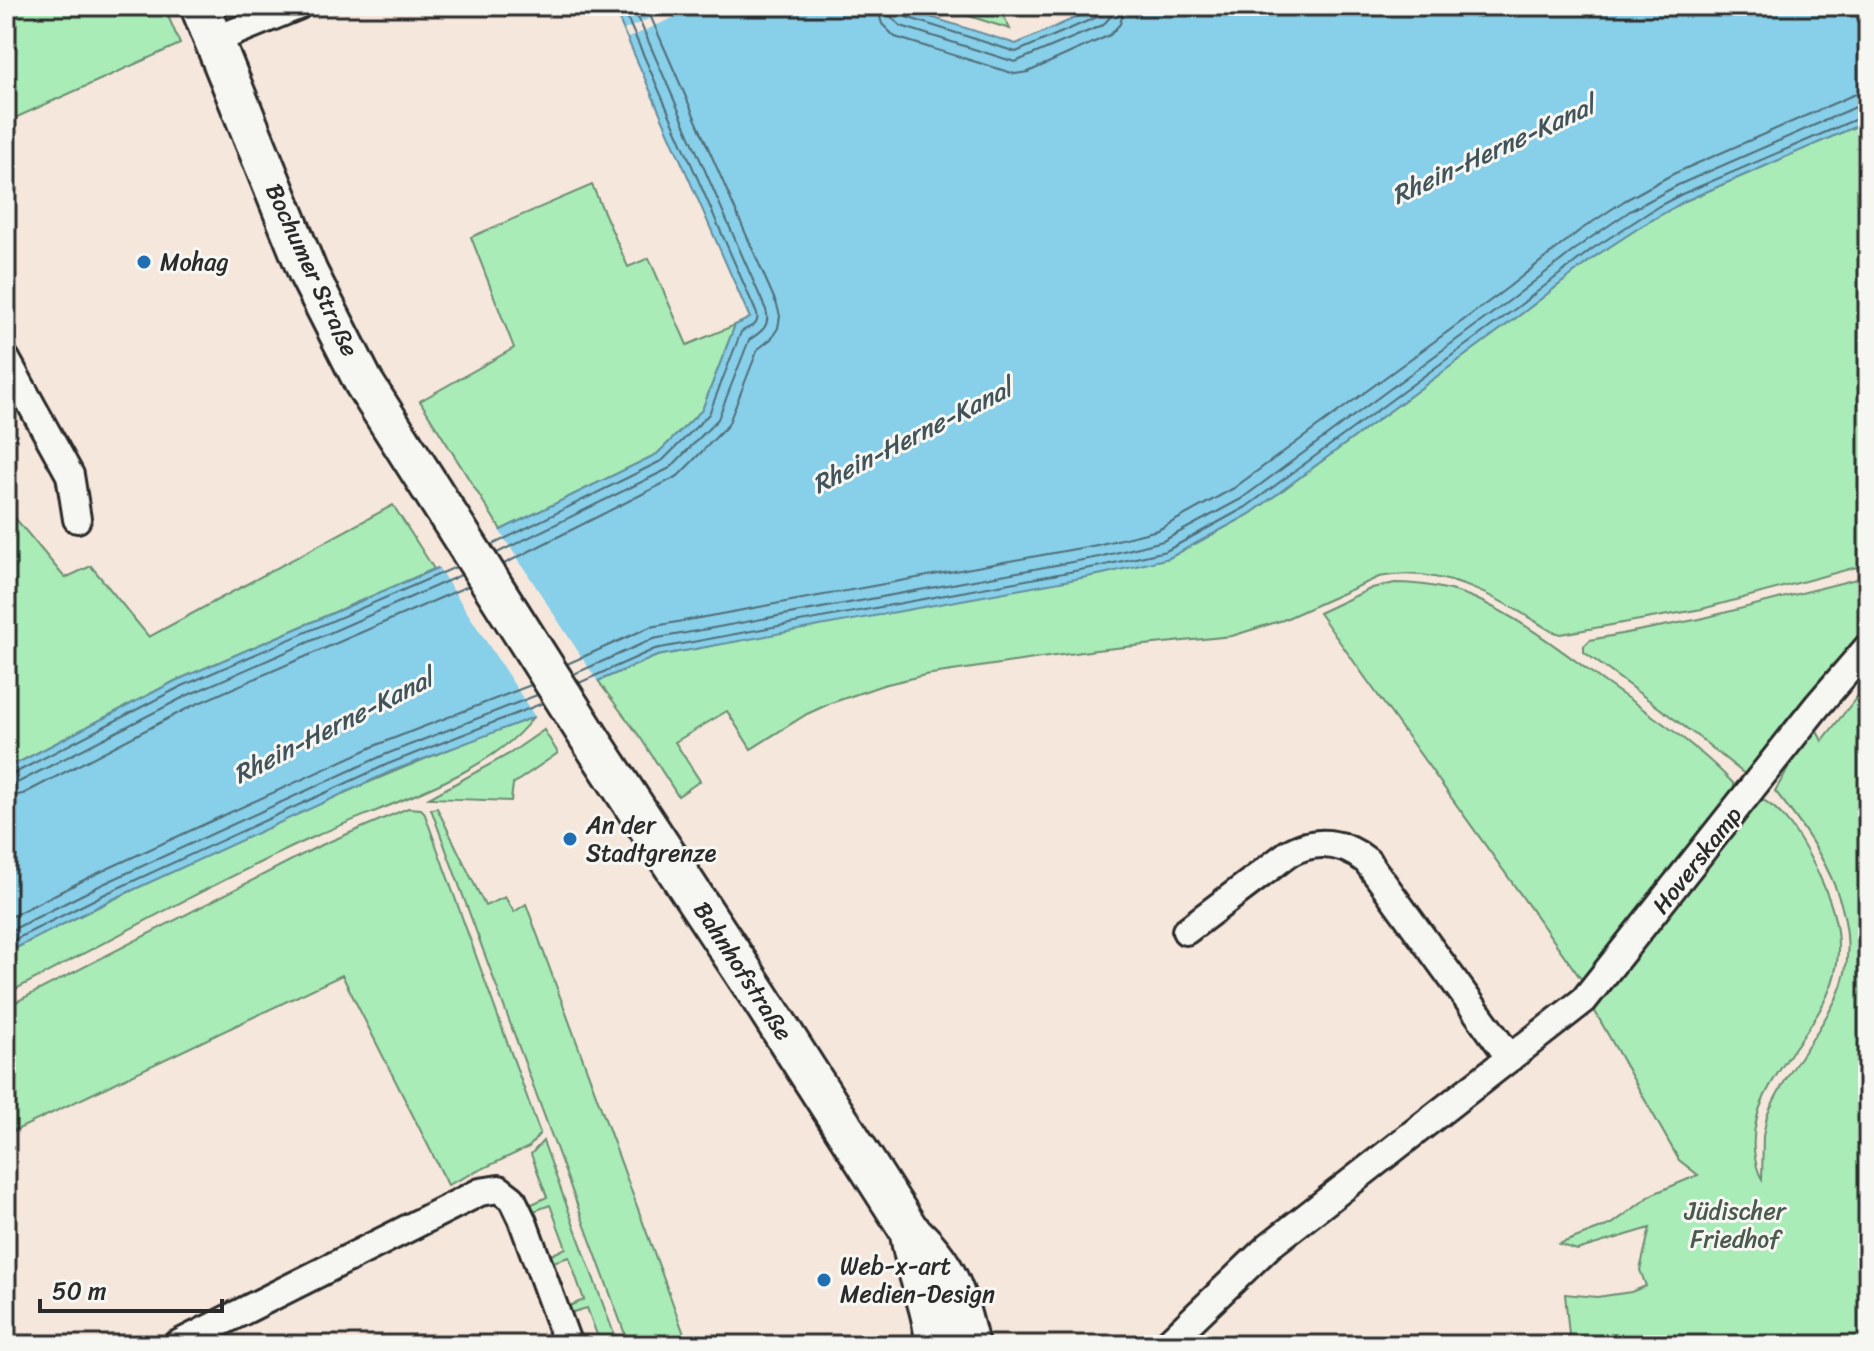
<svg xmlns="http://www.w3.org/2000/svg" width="1874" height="1351" font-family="Sriracha,sans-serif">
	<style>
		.green { fill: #a9ecb7; stroke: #6a8c71; stroke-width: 2 }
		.water { fill: #88cfe9; stroke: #638d9d; stroke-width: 2 }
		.pier { fill: #f6e7dc }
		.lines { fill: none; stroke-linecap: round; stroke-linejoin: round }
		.shore { stroke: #506d77; stroke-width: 2 }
		.minor-casing { stroke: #2b2b2b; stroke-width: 32 }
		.secondary-casing { stroke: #2b2b2b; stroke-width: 44 }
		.minor { stroke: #f6f6f2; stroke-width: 26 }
		.secondary { stroke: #f6f6f2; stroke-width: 38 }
		.poi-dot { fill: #1f6fb2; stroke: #f6f6f2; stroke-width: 3 }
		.labels { text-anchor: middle; stroke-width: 6; stroke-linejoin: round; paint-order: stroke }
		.poi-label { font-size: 24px; fill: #2b2b2b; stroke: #f6f6f2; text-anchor: start }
		.street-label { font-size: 24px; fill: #2b2b2b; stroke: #f6f6f2 }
		.park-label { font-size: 24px; fill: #4a5b4e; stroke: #f6f6f2 }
		.water-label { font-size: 26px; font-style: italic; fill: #42545a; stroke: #f6f6f2 }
	</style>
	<rect width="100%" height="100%" fill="#f6e7dc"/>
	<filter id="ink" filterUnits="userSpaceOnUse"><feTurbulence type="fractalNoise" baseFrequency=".0125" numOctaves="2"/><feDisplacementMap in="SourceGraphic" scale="16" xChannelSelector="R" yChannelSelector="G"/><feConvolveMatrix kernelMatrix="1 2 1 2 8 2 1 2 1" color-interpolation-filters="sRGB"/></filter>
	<g filter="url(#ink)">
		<g class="green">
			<path d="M6 6H164L180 44 6 122Z"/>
			<path d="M938 6H999L1010 29Z"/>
			<path d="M1868 121V564L1702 609 1561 634 1551 631C1500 599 1442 564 1379 577L1283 620 1232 636 1096 650 925 675 883 685 831 703 807 714 751 749 727 711 675 742 700 781 678 796 640 737 598 681 657 656 1169 558 1250 514 1524 312 1597 255 1640 227 1685 201Z"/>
			<path d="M592 185 628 267 649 258 687 345 735 325 702 410 657 454 501 530 420 401 514 348 471 237Z"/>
			<path d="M393 505 434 569 175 681 6 769V507L65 578 91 566 149 637Z"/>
			<path d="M1868 576V635L1752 780 1701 739 1584 652V646L1590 640 1700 619Z"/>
			<path d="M1395 583C1420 583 1450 588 1474 598 1520 618 1562 651 1603 681 1651 715 1703 748 1742 793L1584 983 1319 613 1372 588Z"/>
			<path d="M1868 683V1345H1570L1565 1294 1597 1297 1631 1292 1646 1286 1640 1270 1650 1228 1577 1250 1559 1244 1612 1224 1653 1194 1698 1175 1679 1160 1593 1008 1759 798C1784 809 1801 840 1813 863 1829 894 1842 927 1837 963 1827 1033 1748 1077 1754 1150 1755 1160 1757 1171 1762 1179L1763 1136 1767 1116C1784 1074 1816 1039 1836 999 1871 925 1820 846 1775 791L1814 724 1822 741Z"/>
			<path d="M533 717C494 774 378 807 316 836 211 884 109 941 6 994V953C178 866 352 784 533 717Z"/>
			<path d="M544 730 558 753 513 784 511 801 429 798 509 754Z"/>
			<path d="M408 808 421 809 424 812 540 1133 529 1147 448 1185 342 975 6 1135V1007L317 847Z"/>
			<path d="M437 808 485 906 505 897 514 912 526 904 688 1345H629L431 809Z"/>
			<path d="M543 1141 618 1345H595L600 1343 587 1308 570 1313 569 1306 584 1300 569 1257 553 1262 549 1256 566 1248 550 1205 534 1211 530 1205 547 1197 531 1154Z"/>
		</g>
		<path class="water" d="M613 6H896L1016 44 1102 6H1868V121L1685 201 1640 227 1597 255 1524 312 1250 514 1169 558 1103 574 657 656 598 681 534 717 392 771 109 901 6 953V769L175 681 442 566 501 530 657 454 702 410 735 325 750 318Z"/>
		<g class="pier">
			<path d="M678 6H700L628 38 624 30Z"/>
			<path d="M497 527 600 685 537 720 436 564Z"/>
		</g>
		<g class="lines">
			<g class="shore">
				<path d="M877 6 882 24 895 37 1015 74 1028 72 1110 35 1120 24 1125 6"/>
				<path d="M889 6 892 18 901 26 1015 62 1103 25 1111 16 1113 6"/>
				<path d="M900 6 901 13 906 17 1016 52 1097 17 1102 12 1103 6"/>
				<path d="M492 545 663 460 709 414 741 332C749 326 760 326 757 314L622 6"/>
				<path d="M497 553 670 468 718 419 749 340C761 332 771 326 766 310L633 6"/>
				<path d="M504 564 678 476 728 425 758 349 771 339 778 328 780 316 777 305 646 6"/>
				<path d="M567 664 650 627 1097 545 1158 530 1234 488 1506 289 1579 231 1624 201 1673 174 1853 95 1868 92"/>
				<path d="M574 674 653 639 1099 557 1163 541 1241 499 1513 298 1586 241 1630 211 1678 185 1858 106 1868 104"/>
				<path d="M579 683 655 649 1101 566 1166 551 1246 507 1519 306 1592 249 1659 206 1682 194 1868 114"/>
				<path d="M6 775 13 774 180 687 456 567"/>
				<path d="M6 785 17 783 186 696 461 575"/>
				<path d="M6 797 23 794 192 706 468 586"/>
				<path d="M6 919 96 874 379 744 531 685"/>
				<path d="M6 933 101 885 384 755 537 695"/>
				<path d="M6 944 105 894 388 764 543 703"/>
			</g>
			<defs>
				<g id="minor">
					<path d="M215 40 298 6"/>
					<path d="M6 359 70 475 77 519"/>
					<path d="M1186 931 1289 853C1317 838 1343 842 1367 861L1510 1058"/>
					<path d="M176 1345 480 1192 499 1189 512 1199 523 1222 568 1345"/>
					<path d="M1166 1345 1269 1246 1584 1000 1817 706 1868 647"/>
				</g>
				<g id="secondary">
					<path d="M200 6 308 273 364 383 592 742 760 997 909 1230C950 1266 956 1294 969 1345"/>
					<path d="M910 1233C914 1271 933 1306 935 1345"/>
				</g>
			</defs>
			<use href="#minor" class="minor-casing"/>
			<use href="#secondary" class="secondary-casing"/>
			<use href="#minor" class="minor"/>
			<use href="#secondary" class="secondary"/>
		</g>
	</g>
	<g class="poi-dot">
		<circle cx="144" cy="262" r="8"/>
		<circle cx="570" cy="839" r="8"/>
		<circle cx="824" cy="1280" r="8"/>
	</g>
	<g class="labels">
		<g class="poi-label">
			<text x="160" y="270">Mohag</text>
			<text x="586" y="833">An der<tspan x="586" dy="28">Stadtgrenze</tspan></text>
			<text x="840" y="1274">Web-x-art<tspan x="840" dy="28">Medien-Design</tspan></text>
		</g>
		<g class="street-label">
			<text transform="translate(312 270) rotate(65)" y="8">Bochumer Straße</text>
			<text transform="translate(1697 860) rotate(-52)" y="8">Hoverskamp</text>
			<text transform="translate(743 971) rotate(57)" y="8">Bahnhofstraße</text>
		</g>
		<g class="park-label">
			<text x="1735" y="1219">Jüdischer<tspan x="1735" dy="28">Friedhof</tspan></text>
		</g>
		<g class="water-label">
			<text transform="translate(1493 150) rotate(-25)" y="9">Rhein-Herne-Kanal</text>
			<text transform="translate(912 436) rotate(-27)" y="9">Rhein-Herne-Kanal</text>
			<text transform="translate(333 726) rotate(-27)" y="9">Rhein-Herne-Kanal</text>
		</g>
	</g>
	<rect width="1874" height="1351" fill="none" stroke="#f6f6f2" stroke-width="32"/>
	<rect x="16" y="16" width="1842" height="1319" fill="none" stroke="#2b2b2b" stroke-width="3" filter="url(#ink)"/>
	<path d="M40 1299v12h182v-12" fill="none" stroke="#2b2b2b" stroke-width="4"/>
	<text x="52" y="1299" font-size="24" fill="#2b2b2b" stroke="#f6f6f2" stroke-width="6" paint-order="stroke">50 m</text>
</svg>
